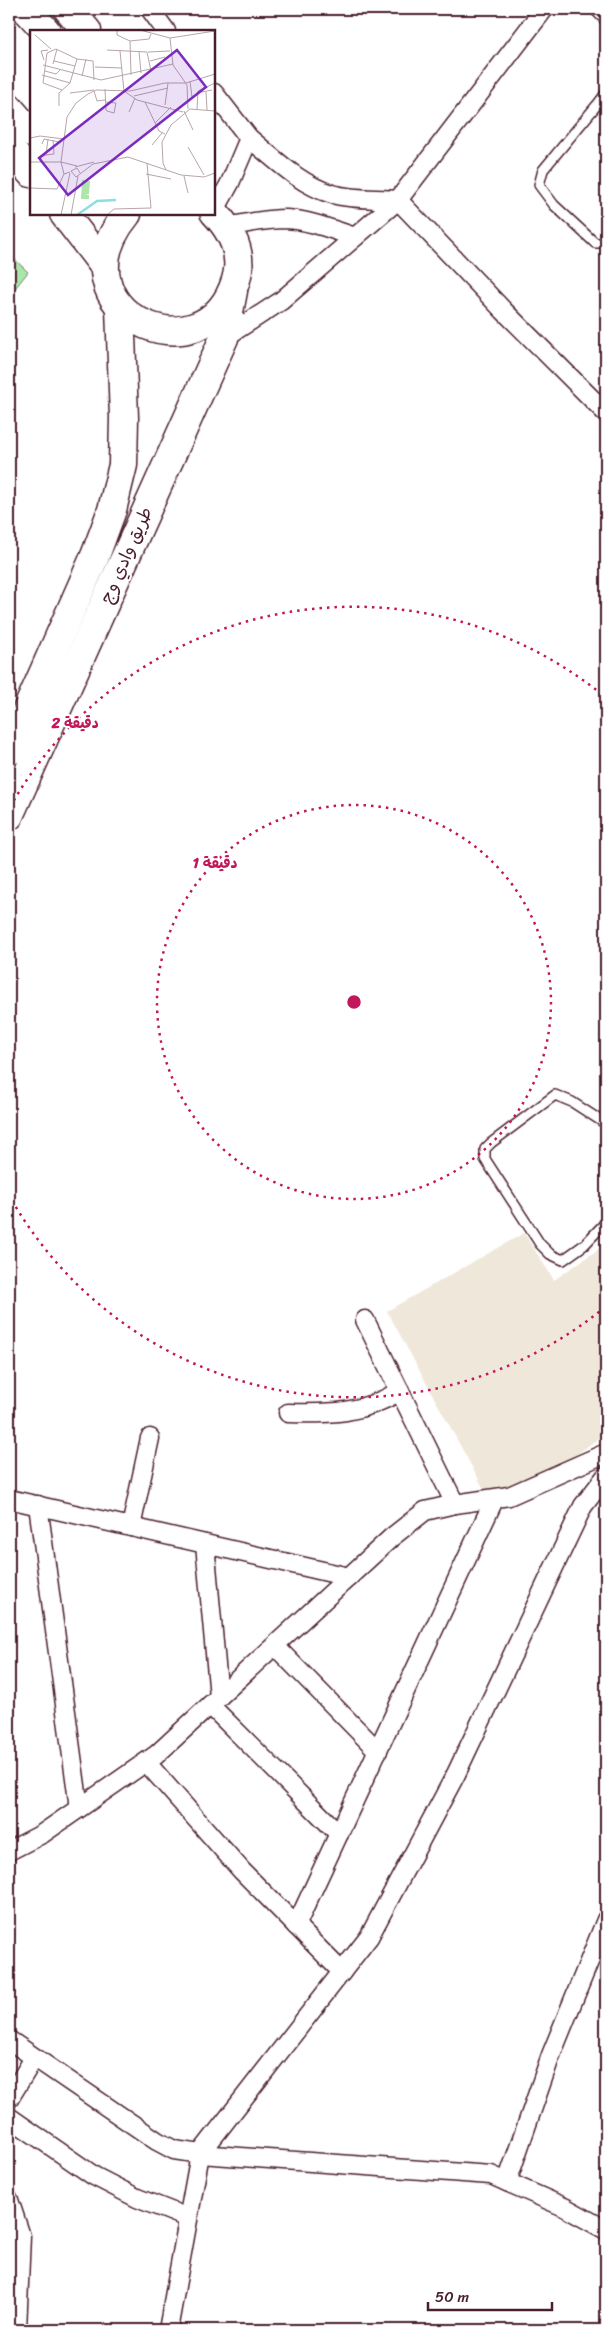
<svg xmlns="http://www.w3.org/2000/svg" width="615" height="2339" font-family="Sriracha,'Playpen Sans Arabic',sans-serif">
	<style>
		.built { fill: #efe8da }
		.park { fill: #ace6ab; stroke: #7b826b }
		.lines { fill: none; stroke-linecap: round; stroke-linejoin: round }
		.lane-casing { stroke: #4a1f2b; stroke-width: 12 }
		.street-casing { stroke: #4a1f2b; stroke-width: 21 }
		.primary-casing { stroke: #4a1f2b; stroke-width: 31 }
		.lane { stroke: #fff; stroke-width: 9 }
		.street { stroke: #fff; stroke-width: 18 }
		.primary { stroke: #fff; stroke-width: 28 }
		.ring { fill: none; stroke: #c2185b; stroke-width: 2.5; stroke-dasharray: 2.5 5 }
		.labels { text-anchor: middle; stroke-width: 4; stroke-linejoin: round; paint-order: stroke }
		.street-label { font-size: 18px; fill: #4a1f2b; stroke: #fff }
		.inset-river { fill: none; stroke: #8ddee4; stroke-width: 2.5 }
		.inset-road { fill: none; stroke: #b7a5aa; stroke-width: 1 }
		.view { fill: #7b2cbf; fill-opacity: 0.15; stroke: #7b2cbf; stroke-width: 2.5 }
		.inset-edge { fill: none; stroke: #4a1f2b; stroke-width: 2.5 }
		.centre { fill: #c2185b; stroke: #fff; stroke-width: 2.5 }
		.ring-label { font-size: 15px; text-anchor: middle; font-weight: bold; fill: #c2185b; stroke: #fff; stroke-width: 4; stroke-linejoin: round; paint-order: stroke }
	</style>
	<rect width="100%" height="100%" fill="#fff"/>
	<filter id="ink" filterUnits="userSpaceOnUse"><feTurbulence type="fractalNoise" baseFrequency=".02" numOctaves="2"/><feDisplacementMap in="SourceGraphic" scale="10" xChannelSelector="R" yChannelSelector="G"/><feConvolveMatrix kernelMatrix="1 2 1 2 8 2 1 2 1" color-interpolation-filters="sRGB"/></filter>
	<g filter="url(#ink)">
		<path class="built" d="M524 1233 554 1280 606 1244V1433L570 1459 503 1490 485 1491 387 1311Z"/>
		<path class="park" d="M9 254 28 272 9 296Z"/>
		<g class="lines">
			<defs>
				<g id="lane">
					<path d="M594 9 606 21"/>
					<path d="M606 93 601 100 606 106"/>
					<path d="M601 100 543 170 539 185 554 205 595 243H606"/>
					<path d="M606 1124 572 1102 555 1095 491 1143 485 1149V1159L540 1244 550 1254 563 1260 584 1245 606 1222"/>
				</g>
				<g id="street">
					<path d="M150 9 166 31"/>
					<path d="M214 93 249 138 230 183 214 212"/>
					<path d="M249 138C275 159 299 184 332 194 353 200 377 198 398 200L504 311 606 413"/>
					<path d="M227 227C246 223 266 219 286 219 309 220 333 230 355 237"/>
					<path d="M224 338 281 301 398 200 544 9"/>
					<path d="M365 1320 455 1504"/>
					<path d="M288 1413C331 1414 362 1414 400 1391"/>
					<path d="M9 1499 349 1577"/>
					<path d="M38 1505 79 1808"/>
					<path d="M131 1527 150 1438"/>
					<path d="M205 1544 219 1697"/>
					<path d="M275 1646 378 1751"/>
					<path d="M210 1705 339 1834"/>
					<path d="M146 1762 242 1871 342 1972"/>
					<path d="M9 1851 42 1834 156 1755 392 1537 425 1511 455 1504 509 1496 606 1453"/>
					<path d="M296 1926 494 1500"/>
					<path d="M9 2040 157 2141 174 2150 200 2154 491 2175 564 2207 606 2230"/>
					<path d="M9 2099 34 2058"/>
					<path d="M9 2117 94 2176 137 2198 188 2218"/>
					<path d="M507 2182 551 2055 606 1920"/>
					<path d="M9 2200 21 2236 17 2330"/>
					<path d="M168 2330 200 2154 369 1937 456 1774 583 1506 606 1476"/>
				</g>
				<g id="primary">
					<path d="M26 9 46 31"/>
					<path d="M68 9 87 31"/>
					<path d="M9 108 31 133"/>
					<path d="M9 148 31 173"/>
					<path d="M64 214 104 266"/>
					<path d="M127 214C48 310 204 384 236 280 244 254 231 230 214 212"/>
					<path d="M9 751 95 556 112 510 123 465 124 418 120 308"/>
					<path d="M9 816 224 338 233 291"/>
				</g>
			</defs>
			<use href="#lane" class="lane-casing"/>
			<use href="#street" class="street-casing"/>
			<use href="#primary" class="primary-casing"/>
			<use href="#lane" class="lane"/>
			<use href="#street" class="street"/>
			<use href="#primary" class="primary"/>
		</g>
	</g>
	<g class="ring">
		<circle cx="354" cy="1002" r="197"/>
		<path d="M605 1307A395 395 0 0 1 10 1197M10 807A395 395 0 0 1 605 697"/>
	</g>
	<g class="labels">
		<g class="street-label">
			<text transform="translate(126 555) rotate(-66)" y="6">طريق وادي وج</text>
		</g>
	</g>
	<g transform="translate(30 30)">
		<rect width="185" height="185" fill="#fff"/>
		<path d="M52 150 60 151 59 164H55L59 165V169H51Z" fill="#ace6ab"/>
		<path class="inset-river" d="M47 185 67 171 86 170"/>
		<path class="inset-road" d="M87 0V5L100 11 101 45M110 0 140 8M5 5 21 19M100 11 119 9 121 4M77 20 117 22 121 41M90 21 94 61 107 70 153 82M109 21 111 43M118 22 140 21M14 30 11 21 18 20M24 31 45 36M120 31 135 27M23 34 27 19M13 35 71 50 143 34M65 37 92 38M15 41 26 44 30 40M12 45 40 53M52 46 56 29M160 51 162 67M75 59 76 80 77 81 84 83 86 73 76 72M32 60 13 53 17 23 26 19 47 29M64 61 67 71 75 70M176 62 177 80M40 63 64 60M167 63 182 60M104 66 138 58M115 72 129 101 135 104M135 75 138 53M29 76V63L40 53 47 29 63 31 64 50M158 79 157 55 143 35 140 8 185 1M167 79 168 61 185 53M154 81 163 100M99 82 105 68M125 93 141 77M0 108 10 106 34 109M12 114 14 109 29 112M122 115 132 103M158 117 174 145M16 125 24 124 23 110M0 132H31L47 136M11 132V127L16 125 18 109M45 137 64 132M136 140 133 133 132 112 141 95 160 79 185 81M50 143 47 138 41 141 46 147 63 134 98 127 151 145 174 147 185 143M34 144 31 132 37 87 46 73 58 64 66 60 100 61 135 53H156L185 44M116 144 141 149M154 146 158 163M0 158 27 159 34 144 40 142M31 185 40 143M41 185 48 146M77 185 84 179 121 178 117 133"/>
		<path class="view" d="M147 20 176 57 38 165 9 128Z"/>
		<rect width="185" height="185" class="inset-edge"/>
	</g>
	<circle cx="354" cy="1002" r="8" class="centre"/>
	<g class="ring-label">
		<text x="75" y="728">2 دقيقة</text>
		<text x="215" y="868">1 دقيقة</text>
	</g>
	<rect width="615" height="2339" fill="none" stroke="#fff" stroke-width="30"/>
	<rect x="15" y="15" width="585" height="2309" fill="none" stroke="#4a1f2b" stroke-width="2" filter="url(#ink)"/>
	<path d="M428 2302v8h124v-8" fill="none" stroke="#4a1f2b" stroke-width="2.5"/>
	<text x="435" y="2302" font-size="15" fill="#4a1f2b" stroke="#ffffff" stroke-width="4" paint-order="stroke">50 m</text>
</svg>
